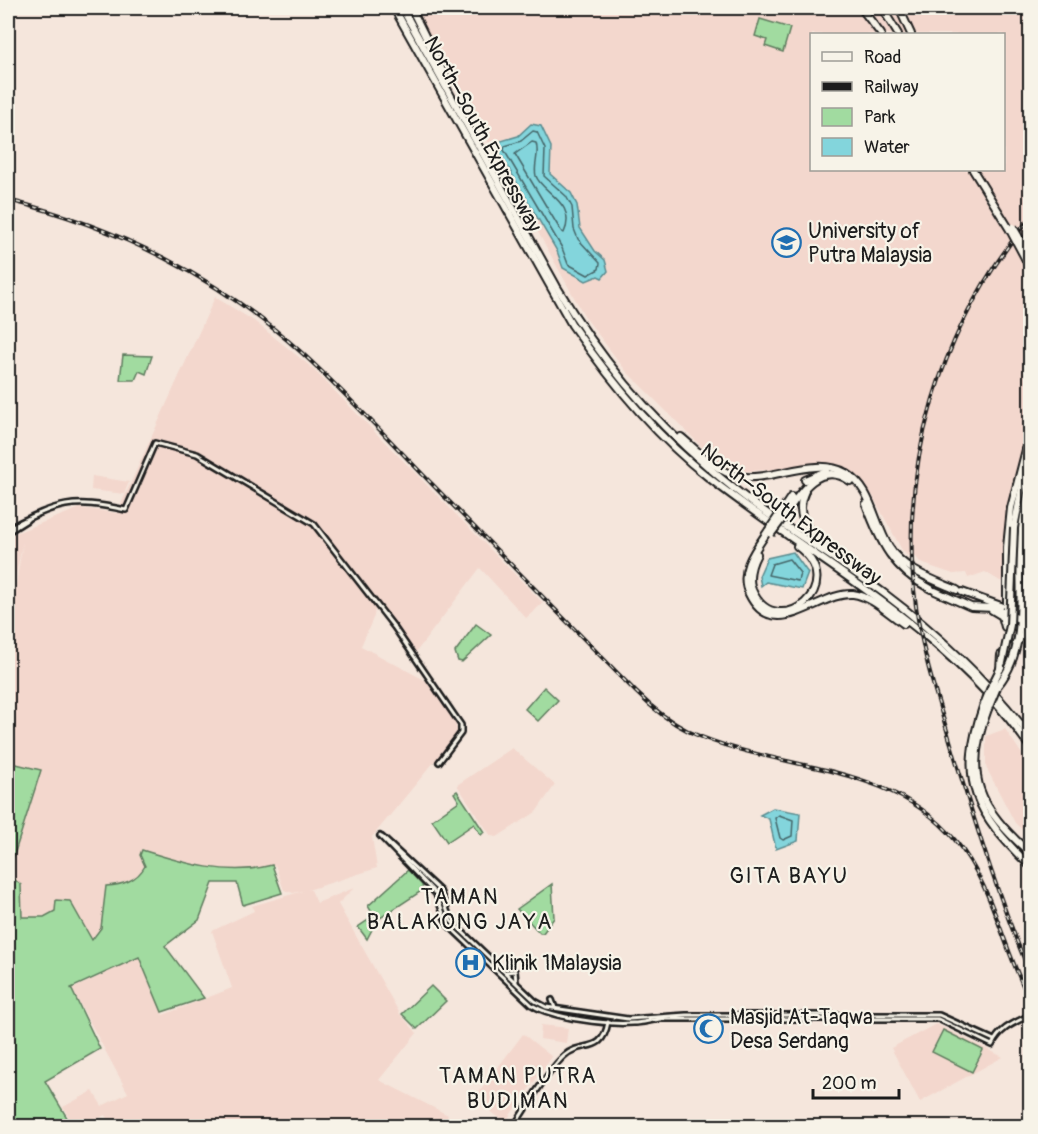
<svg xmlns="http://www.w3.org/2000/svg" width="1038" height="1134" font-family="Pangolin,sans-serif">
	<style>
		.built { fill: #f3d7cd; fill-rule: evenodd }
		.green { fill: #a1dba0; stroke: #5e7c5e; stroke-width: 1.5 }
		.water { fill: #83d5dc; stroke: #5a8b8f; stroke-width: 1.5 }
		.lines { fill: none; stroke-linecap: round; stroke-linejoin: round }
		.shore { stroke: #456669; stroke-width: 1.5 }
		.river { stroke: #83d5dc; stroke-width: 5 }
		.minor-casing { stroke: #1c1c1c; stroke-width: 8 }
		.major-casing { stroke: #1c1c1c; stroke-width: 10 }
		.highway-casing { stroke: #1c1c1c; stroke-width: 10 }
		.minor { stroke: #f7f3e8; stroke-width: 3 }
		.major { stroke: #f7f3e8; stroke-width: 5 }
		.highway { stroke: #f7f3e8; stroke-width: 6 }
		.rail-casing { stroke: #1c1c1c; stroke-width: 4 }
		.rail { stroke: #f7f3e8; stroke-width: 1.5; stroke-dasharray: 4.5; stroke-linecap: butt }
		.highway-bridge-casing { stroke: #1c1c1c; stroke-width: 10; stroke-linecap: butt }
		.highway-bridge { stroke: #f7f3e8; stroke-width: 6 }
		.labels { text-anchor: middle; stroke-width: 4.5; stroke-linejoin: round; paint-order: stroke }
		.street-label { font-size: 21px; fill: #1c1c1c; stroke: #f7f3e8 }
		.poi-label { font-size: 21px; fill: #1c1c1c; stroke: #f7f3e8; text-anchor: start }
		.neighbourhood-label { font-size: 22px; letter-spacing: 1.5px; fill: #1c1c1c; stroke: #f7f3e8 }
	</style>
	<rect width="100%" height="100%" fill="#f5e6dc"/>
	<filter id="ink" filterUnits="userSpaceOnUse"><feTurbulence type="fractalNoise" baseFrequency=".0167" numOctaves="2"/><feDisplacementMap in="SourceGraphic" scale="12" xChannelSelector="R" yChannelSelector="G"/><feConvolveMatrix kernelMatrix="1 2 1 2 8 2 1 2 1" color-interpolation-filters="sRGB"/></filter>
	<g filter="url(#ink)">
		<g class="built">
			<path d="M414 8H1030V618L1023 607V586L1000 581 985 572 968 578 966 573 953 574 921 563 916 557H909L902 550 872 495 854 473 836 465 737 472 720 465 626 371 585 317ZM812 34H1004V170H812Z"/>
			<path d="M215 297 254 321 310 366 543 603 526 618 480 568 416 652 376 601 374 616 361 646 432 684 454 718 458 733 372 837 377 868 308 890H311L317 903 354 888 338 904 400 1014 417 1033 379 1080 448 1115 443 1126H111L105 1115 85 1126H74L63 1107 93 1091 102 1106 128 1093 72 989 140 956 163 1015 232 988 212 931 254 911 252 906 303 891 293 893 284 890 275 865 254 871 191 866 142 850 140 855 145 866 140 874 122 885 106 886 101 928 92 941 55 911 44 917H21V886L8 874 41 770 8 762V620L10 619 23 542 13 588 8 589V536L80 508 117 513Z"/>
			<path d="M92 476 129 482 124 494 91 490Z"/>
			<path d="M1005 729 1030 766V837L1015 823 986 767V736Z"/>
			<path d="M512 748 555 785 536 812 497 837 491 836 457 785Z"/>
			<path d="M936 1024 1003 1057 920 1102 891 1048Z"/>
			<path d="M541 1025 568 1028 566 1043 540 1039Z"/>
			<path d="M523 1034 552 1057 505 1122 474 1099Z"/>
		</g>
		<g class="green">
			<path d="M760 19 790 28 783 52 765 46 767 40 755 36Z"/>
			<path d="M123 355 152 356 146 374 139 371 135 380H120Z"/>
			<path d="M476 624 491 635 462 662 458 661 455 652Z"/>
			<path d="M544 687 558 700 538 721 525 709Z"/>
			<path d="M8 762 41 770 8 874 21 885 22 917H44L55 911 56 900 70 901 92 940 101 928 106 886C122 885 137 881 145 866L140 855 142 850C183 863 229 877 272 865L282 893 243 905 237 883H213L199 920 165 946 204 998 162 1012 139 957 71 988 100 1049 45 1081 72 1126H8Z"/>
			<path d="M457 791 484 832 481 835 474 824 447 842 432 820 459 801 454 793Z"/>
			<path d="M408 870 422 885 423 890 377 920 367 939 358 927 374 916 368 906Z"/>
			<path d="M552 884 554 918 543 933H540L517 909Z"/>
			<path d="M431 986 446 1001 417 1029 402 1014Z"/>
			<path d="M943 1030 983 1050 972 1072 932 1052Z"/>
		</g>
		<g class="water">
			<path d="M531 124 541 126 551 147 550 174 571 193 577 205 580 228 595 251 605 260 608 271 602 278 598 276 586 281 563 268 557 251 496 147 498 142 518 136Z"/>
			<path d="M793 552 808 573 802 589 766 582 761 586 759 576 767 558Z"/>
			<path d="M773 808 800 813 798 841 776 849 769 819 760 815Z"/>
		</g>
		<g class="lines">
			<g class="shore">
				<path d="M533 131 537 132 545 149 544 176 566 196 572 207 574 229 578 239 600 263 599 269 588 275 568 264 562 248 504 150 505 146 521 141Z"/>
				<path d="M532 142 536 143C540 155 533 165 536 176 541 192 578 203 564 233L561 231 515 154Z"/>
				<path d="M789 559 800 573 798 581 768 575 772 564Z"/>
				<path d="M779 815 793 820 792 836 783 840 780 838 775 818Z"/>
			</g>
			<path class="river" d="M8 163 11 166"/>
			<defs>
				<g id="minor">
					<path d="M8 528C60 503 70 498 126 510L155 443 197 454 314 524 394 627 461 725V733L439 762"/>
					<path d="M8 532 27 520"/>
					<path d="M380 836 436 894 447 924 532 1005C552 1018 608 1025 633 1023 642 1023 651 1020 661 1019H938L992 1045C1000 1028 1014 1023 1030 1015"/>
					<path d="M382 837 440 891 451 921 535 1001 546 1007 628 1019 686 1015H939L994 1040"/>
					<path d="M506 972 515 971 516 982"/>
					<path d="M552 1000 555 1008"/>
					<path d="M514 1126C526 1108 548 1070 564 1056 583 1039 602 1056 608 1022"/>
				</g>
				<path id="major" d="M1019 619 1030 629"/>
				<g id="highway">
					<path d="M394 8 572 325C610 380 654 435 708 477 817 563 950 629 1030 747"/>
					<path d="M402 8 557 287C598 356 647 415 708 467 762 515 827 551 885 594 941 636 988 682 1030 736"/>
					<path d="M411 8 447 80"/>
					<path d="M861 8 881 34"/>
					<path d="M882 8 898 34"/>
					<path d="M899 8 911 34"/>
					<path d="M973 170 1010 230"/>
					<path d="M1025 258 1030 269"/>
					<path d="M681 437C697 450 717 472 737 476 771 483 814 455 846 473 872 488 874 523 889 547 903 570 934 580 957 590"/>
					<path d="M1027 479 1030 465"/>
					<path d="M805 480 826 471"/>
					<path d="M805 491C786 530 837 554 863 574"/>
					<path d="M866 504C880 542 893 570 931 589"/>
					<path d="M779 515 791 497"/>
					<path d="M783 518C798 495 819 459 850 481"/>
					<path d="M1014 528 1026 467"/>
					<path d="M768 531C755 550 738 571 749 594 774 645 820 591 853 594 871 596 889 614 904 624"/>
					<path d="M757 554C750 567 747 581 754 594 778 641 851 586 797 546"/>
					<path d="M935 591 971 607 994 608 1019 619"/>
					<path d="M962 592 1001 606"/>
					<path d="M1021 607 1030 622"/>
					<path d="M992 610 1002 616 1005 627"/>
					<path d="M1007 628V547L1011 508 1030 434"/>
					<path d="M1016 643 1025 635H1030"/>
					<path d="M1000 669 1001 655"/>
					<path d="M992 685 1001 667"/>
					<path d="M998 685C1031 645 1017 584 1021 537 1023 518 1027 500 1030 482"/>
					<path d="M983 707C957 782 976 813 1030 866"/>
					<path d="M988 709C962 776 979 808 1030 853"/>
				</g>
			</defs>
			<use href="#minor" class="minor-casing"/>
			<use href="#major" class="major-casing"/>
			<use href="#highway" class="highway-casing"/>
			<use href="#minor" class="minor"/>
			<use href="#major" class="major"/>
			<use href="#highway" class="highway"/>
			<defs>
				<g id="rail">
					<path d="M8 200C115 226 220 278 302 353 348 395 390 441 433 485 501 554 568 623 636 692 652 708 670 722 690 732 777 772 889 760 955 840 993 885 1003 949 1030 1000"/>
					<path d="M1030 218C941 326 897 466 916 606 923 660 942 712 957 764 979 835 1001 905 1030 973"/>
				</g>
			</defs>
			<use href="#rail" class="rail-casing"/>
			<use href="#rail" class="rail"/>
			<defs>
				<g id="highway-bridge">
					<path d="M1013 227 1030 256"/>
					<path d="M1010 230 1025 258"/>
					<path d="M768 531 779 515"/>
					<path d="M771 534 783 518"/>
					<path d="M1002 663 1010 625 1014 528"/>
					<path d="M983 707 992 685"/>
					<path d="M988 709 997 687"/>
				</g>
			</defs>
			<use href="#highway-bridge" class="highway-bridge-casing"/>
			<use href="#highway-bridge" class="highway-bridge"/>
		</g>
	</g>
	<defs>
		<symbol id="university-ring" viewBox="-11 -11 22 22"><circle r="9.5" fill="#f7f3e8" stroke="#1f6fb2" stroke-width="1.5"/><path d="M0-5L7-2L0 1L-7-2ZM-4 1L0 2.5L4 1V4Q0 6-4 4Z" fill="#1f6fb2"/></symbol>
		<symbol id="hospital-ring" viewBox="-11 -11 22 22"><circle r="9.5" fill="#f7f3e8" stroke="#1f6fb2" stroke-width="1.5"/><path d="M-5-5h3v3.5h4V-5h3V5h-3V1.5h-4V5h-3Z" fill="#1f6fb2"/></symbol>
		<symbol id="mosque-ring" viewBox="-11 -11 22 22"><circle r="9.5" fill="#f7f3e8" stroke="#1f6fb2" stroke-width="1.5"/><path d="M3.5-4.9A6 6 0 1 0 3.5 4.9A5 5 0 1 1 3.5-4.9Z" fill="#1f6fb2"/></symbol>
	</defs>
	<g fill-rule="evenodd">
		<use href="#university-ring" x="770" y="226" width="33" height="33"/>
		<use href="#hospital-ring" x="454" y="946" width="33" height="33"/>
		<use href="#mosque-ring" x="692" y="1012" width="33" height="33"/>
	</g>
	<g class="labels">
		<g class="street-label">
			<text transform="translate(483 134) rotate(61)" y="7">North–South Expressway</text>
			<text transform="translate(791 514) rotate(37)" y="7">North–South Expressway</text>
		</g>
		<g class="poi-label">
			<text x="808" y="238">University of<tspan x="808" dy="24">Putra Malaysia</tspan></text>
			<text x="492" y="970">Klinik 1Malaysia</text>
			<text x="730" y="1024">Masjid At-Taqwa<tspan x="730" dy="24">Desa Serdang</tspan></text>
		</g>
		<g class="neighbourhood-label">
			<text x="789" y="883">GITA BAYU</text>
			<text x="460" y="904">TAMAN<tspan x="460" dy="25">BALAKONG JAYA</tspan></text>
			<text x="518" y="1083">TAMAN PUTRA<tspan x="518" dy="25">BUDIMAN</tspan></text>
		</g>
	</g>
	<rect width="1038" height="1134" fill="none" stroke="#f7f3e8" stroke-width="30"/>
	<rect x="15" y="15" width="1008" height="1104" fill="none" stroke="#1c1c1c" stroke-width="2" filter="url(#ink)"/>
	<rect x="810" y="33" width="195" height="138" fill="#f7f3e8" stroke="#9f9d96" stroke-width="1.5"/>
	<rect x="822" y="52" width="30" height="9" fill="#f7f3e8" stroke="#9f9d96" stroke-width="1.5"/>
	<text x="864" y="63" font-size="18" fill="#1c1c1c">Road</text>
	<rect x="822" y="82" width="30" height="9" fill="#1c1c1c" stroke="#9f9d96" stroke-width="1.5"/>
	<text x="864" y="93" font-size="18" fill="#1c1c1c">Railway</text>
	<rect x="822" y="108" width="30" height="18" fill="#a1dba0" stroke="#9f9d96" stroke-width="1.5"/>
	<text x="864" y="123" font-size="18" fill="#1c1c1c">Park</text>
	<rect x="822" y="138" width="30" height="18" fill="#83d5dc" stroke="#9f9d96" stroke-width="1.5"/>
	<text x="864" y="153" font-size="18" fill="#1c1c1c">Water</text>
	<path d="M813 1089v9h86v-9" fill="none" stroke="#1c1c1c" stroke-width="3"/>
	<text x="822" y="1089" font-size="18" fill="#1c1c1c" stroke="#f7f3e8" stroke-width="4.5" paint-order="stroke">200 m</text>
</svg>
